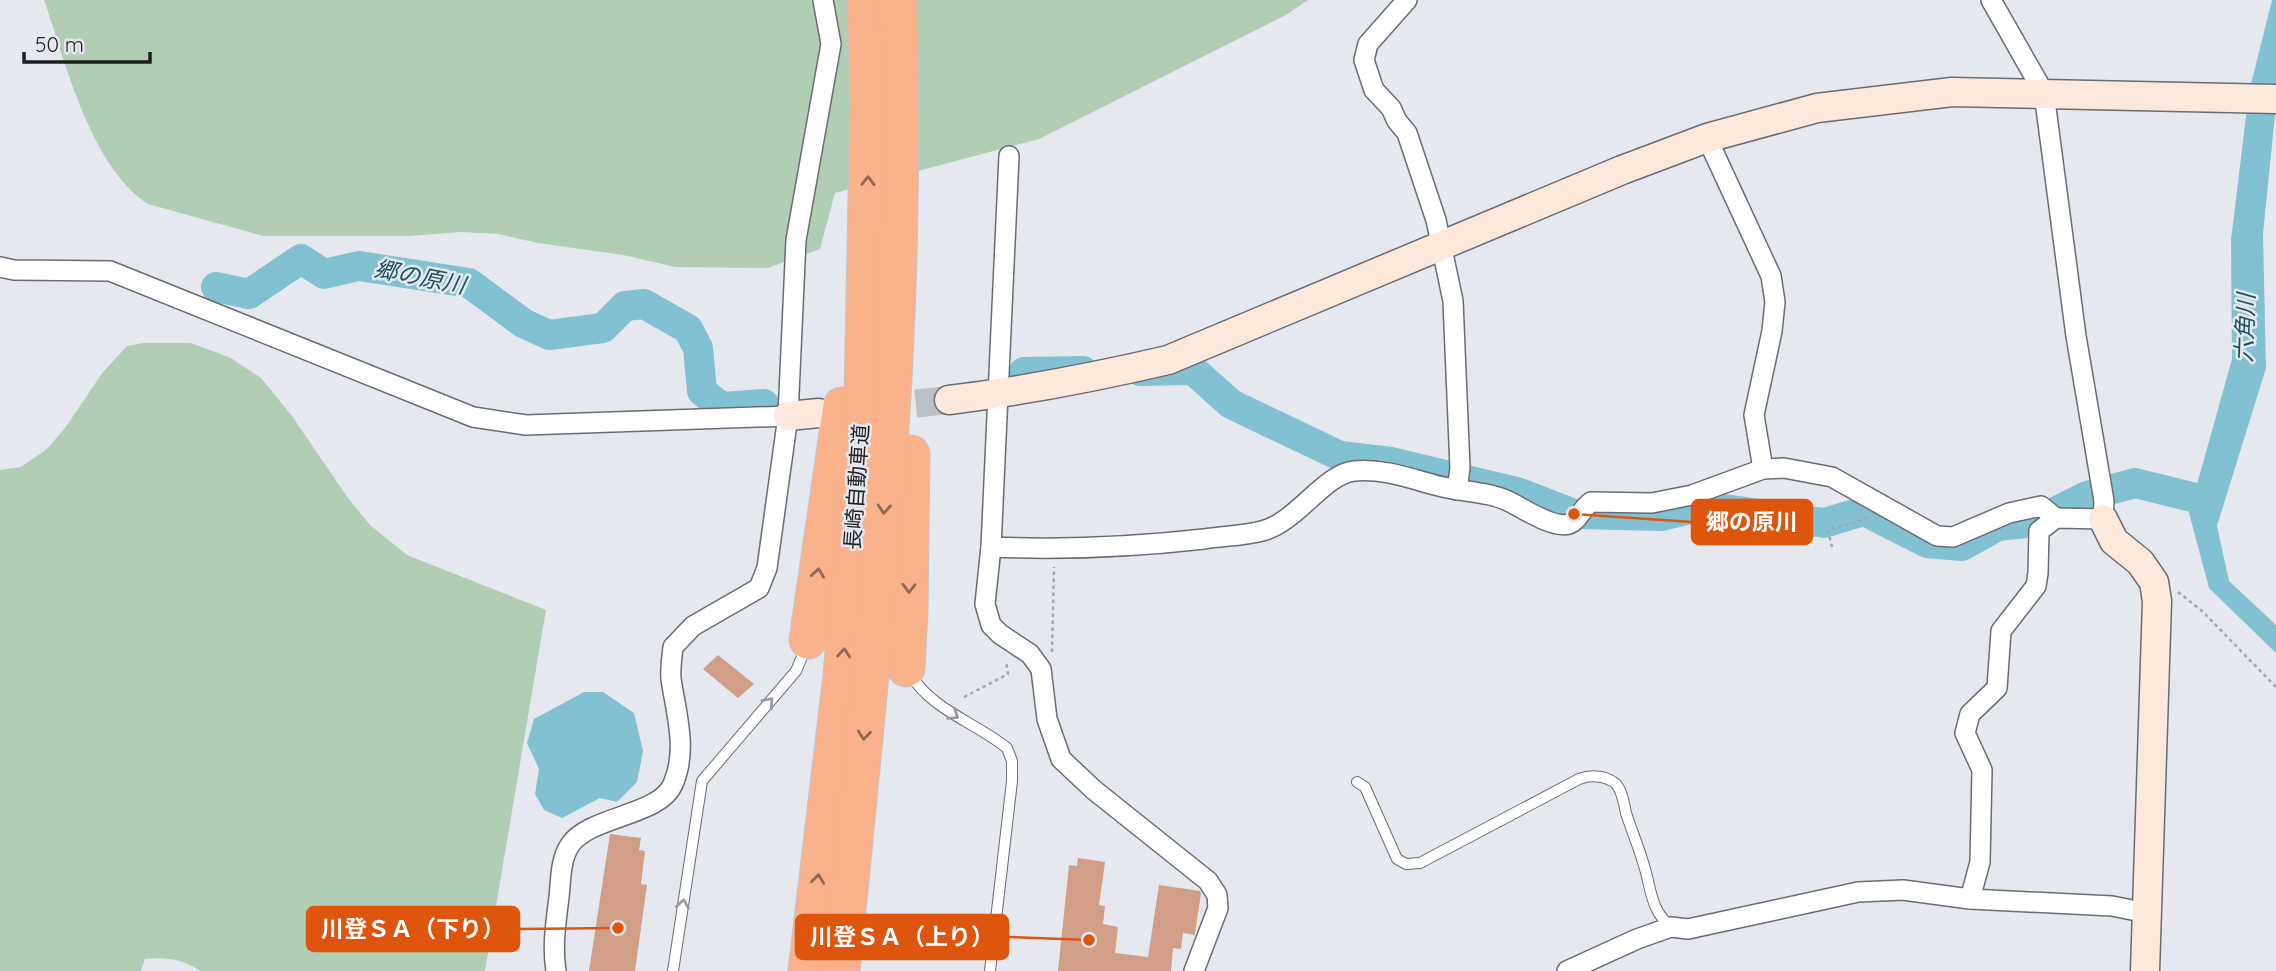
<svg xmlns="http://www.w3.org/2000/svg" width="2276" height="971" font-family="Quicksand,'Noto Sans JP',sans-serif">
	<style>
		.green { fill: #b1ceb5 }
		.water { fill: #82c1d1 }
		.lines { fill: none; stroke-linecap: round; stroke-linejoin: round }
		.river { stroke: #82c1d1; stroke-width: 30 }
		.building { fill: #d19f88 }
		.secondary-tunnel { stroke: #bec0c7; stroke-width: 28; stroke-dasharray: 28 14; stroke-linecap: butt }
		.lane-casing { stroke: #6a6b73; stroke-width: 12 }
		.street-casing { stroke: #6a6b73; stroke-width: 22 }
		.secondary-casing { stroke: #6a6b73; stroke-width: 31 }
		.highway-casing { stroke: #c4c5c6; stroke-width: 39 }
		.path { stroke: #a4a6ad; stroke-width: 2.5; stroke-dasharray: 3.5 3.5; stroke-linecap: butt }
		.lane { stroke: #fff; stroke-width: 10 }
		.street { stroke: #fff; stroke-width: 19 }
		.secondary { stroke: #fde8dc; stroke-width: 28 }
		.highway { stroke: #f9b28b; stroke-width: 37 }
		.oneway { stroke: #8c6856 }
		.oneway2 { stroke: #9a9a9c }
		.labels { text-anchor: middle; stroke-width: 5; stroke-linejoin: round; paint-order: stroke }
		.street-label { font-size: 21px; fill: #1e1f22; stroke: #e6e8f0 }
		.water-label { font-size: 23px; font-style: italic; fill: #1b515d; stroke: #e6e8f0 }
		.leader { fill: none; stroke: #de560d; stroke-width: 2.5 }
		.callout-dot { fill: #de560d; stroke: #e6e8f0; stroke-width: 2.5 }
		.callout { fill: #de560d; stroke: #de560d; stroke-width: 2.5 }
		.callout-label { font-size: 23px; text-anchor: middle; font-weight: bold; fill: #fff }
	</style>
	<rect width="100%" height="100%" fill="#e6e8f0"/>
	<g class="green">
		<path d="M44 0H1308L1286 15 1039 139 835 193 820 249 768 268 675 267 623 255 538 243 498 234 461 232 409 236H263L148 204C90 166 66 63 44 0Z"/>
		<path d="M143 343H191L231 358 261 378 292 416 348 498 370 525 407 555 546 610 485 971H200C183 959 165 957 145 959L141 971H0V470L21 467 47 449 65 428 103 372 127 346Z"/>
	</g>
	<g class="water">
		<path d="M2272 0H2276V105L2263 234 2266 368 2217 526 2229 581 2276 625V653L2209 588 2189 513 2232 359 2231 240 2249 92Z"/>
		<path d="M584 692H603L634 713 643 751 637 782 617 802 600 798 562 818 544 810 535 794 539 769 527 743 534 719Z"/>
	</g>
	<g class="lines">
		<g class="river">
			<path d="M216 287 249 294 301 259 324 274 359 266 469 283 523 323 549 335 603 328 625 306 644 304 688 329 698 348 702 391 721 407 764 404"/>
			<path d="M1140 371 1193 370 1231 404 1340 456 1391 462 1517 492 1574 514 1662 516 1703 506 1824 523 1864 511 1927 543 1962 546 1998 526 2035 522 2087 496 2135 483 2208 501"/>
			<path d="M1024 372 1083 371"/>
		</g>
	</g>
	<g class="building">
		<path d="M718 655 754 684 738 698 703 669Z"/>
		<path d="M610 834 641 838 639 850 645 851 641 884 647 885 635 971H589Z"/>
		<path d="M1078 858 1105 862 1099 905 1105 906 1103 924 1118 927 1115 953 1148 957 1159 885 1200 891 1201 893 1195 933V935L1183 933 1181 949 1173 948 1171 971H1058L1069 865 1077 866Z"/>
	</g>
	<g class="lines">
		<path class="secondary-tunnel" d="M874 408 949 400"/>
		<defs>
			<g id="lane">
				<path d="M910 674C933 711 975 722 1007 748L1012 761V781L990 971"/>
				<path d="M1357 782 1365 787 1397 859 1406 864 1420 863 1579 779C1590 775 1604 775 1615 783 1622 789 1624 804 1626 813 1632 832 1640 850 1645 869 1651 890 1652 913 1671 926"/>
				<path d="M673 971 702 781 796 671 806 647"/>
			</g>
			<g id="street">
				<path d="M1407 0 1368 44 1364 60 1374 90 1391 108 1397 121 1407 133 1436 220 1453 301 1460 468 1457 490"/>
				<path d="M1707 138 1771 276 1775 302 1772 331 1754 415 1763 469"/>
				<path d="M1009 156 991 547 985 604 991 625 1000 634 1030 654 1041 669 1047 719 1061 759 1094 790 1208 881 1217 895 1218 908 1194 971"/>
				<path d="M0 267 14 270 110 271 473 417 526 425 788 416"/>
				<path d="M991 547C1062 550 1133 547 1204 539 1222 536 1243 536 1262 531 1296 523 1324 474 1354 471 1385 468 1414 480 1443 487 1464 492 1491 492 1510 502 1524 509 1554 529 1569 524 1578 521 1583 507 1591 502L1652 503 1692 495 1763 469 1784 468 1832 477 1937 536 1953 537 2009 513 2041 506 2056 518"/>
				<path d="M1970 899 1980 862 1982 770 1965 733 1970 714 1997 688 2001 631 2036 586 2038 573 2039 531 2056 518 2103 519 2104 501 2076 336 2044 93 1991 0"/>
				<path d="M556 971C552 946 556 922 559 897 561 880 560 860 570 845 589 816 660 816 673 784 688 750 676 713 671 679 670 669 672 657 673 647L693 626 759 588 767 568 788 416 796 240 831 44 823 0"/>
				<path d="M1567 971 1637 939 1671 927 1688 929 1858 892 1903 890 1970 899 2112 906 2147 913"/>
			</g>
			<g id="secondary">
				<path d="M949 400C1023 391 1095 377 1168 360L1622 170 1707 138 1817 108 1952 92 2276 99"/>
				<path d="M788 416 819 413"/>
				<path d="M2103 519 2114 541 2140 562 2154 582 2157 601 2145 971"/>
			</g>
			<g id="highway">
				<path d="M808 640 842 406"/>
				<path d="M906 668 909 612 911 454"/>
				<path d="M807 971 842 675 862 444 869 101 866 0"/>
				<path d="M841 971C858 796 877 620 889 444 899 297 902 148 898 0"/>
			</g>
		</defs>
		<use href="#lane" class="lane-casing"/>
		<use href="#street" class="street-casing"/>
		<use href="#secondary" class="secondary-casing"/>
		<use href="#highway" class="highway-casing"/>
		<g class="path">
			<path d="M1832 547 1828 530 1864 520 1867 516"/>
			<path d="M2178 592 2202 611 2276 687"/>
			<path d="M1052 652 1054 567"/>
			<path d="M964 697 1008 674 1006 661"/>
		</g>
		<use href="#lane" class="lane"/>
		<use href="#street" class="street"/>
		<use href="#secondary" class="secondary"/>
		<use href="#highway" class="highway"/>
	</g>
	<defs><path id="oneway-chevron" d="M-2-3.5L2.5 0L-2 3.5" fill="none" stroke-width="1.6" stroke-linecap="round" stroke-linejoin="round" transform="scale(1.75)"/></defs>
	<g class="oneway">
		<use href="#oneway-chevron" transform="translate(868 181) rotate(-89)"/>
		<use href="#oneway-chevron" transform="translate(884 509) rotate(95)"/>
		<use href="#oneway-chevron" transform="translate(818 573) rotate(-82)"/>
		<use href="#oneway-chevron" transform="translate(909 588) rotate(91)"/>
		<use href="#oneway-chevron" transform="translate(844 653) rotate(-85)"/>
		<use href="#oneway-chevron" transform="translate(864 735) rotate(96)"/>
		<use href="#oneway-chevron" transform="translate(818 879) rotate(-83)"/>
	</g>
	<g class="oneway2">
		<use href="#oneway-chevron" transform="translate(769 702) rotate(-49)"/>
		<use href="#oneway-chevron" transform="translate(954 715) rotate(32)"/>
		<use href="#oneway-chevron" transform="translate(683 904) rotate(-81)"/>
	</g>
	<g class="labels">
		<g class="street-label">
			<text transform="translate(857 487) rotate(-86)" y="7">長崎自動車道</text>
		</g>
		<g class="water-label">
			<text transform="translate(420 277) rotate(11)" y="8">郷の原川</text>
			<text transform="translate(2245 328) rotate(-88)" y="8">六角川</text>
		</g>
	</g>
	<path class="leader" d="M1574 514L1692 522M618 928L519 929M1089 940L1008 937"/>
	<g class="callout-dot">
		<circle cx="1574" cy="514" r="7"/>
		<circle cx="618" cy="928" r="7"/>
		<circle cx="1089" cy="940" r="7"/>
	</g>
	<g class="callout">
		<rect x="1692" y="500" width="120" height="44" rx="7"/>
		<rect x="307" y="907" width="212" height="44" rx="7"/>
		<rect x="796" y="915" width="212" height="44" rx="7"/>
	</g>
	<g class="callout-label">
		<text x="1752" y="530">郷の原川</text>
		<text x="413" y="937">川登ＳＡ（下り）</text>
		<text x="902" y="945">川登ＳＡ（上り）</text>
	</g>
	<path d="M24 52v10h126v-10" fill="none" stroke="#1e1f22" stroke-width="3.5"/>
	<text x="35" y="52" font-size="21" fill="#1e1f22" stroke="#e6e8f0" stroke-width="5" paint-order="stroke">50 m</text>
</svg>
